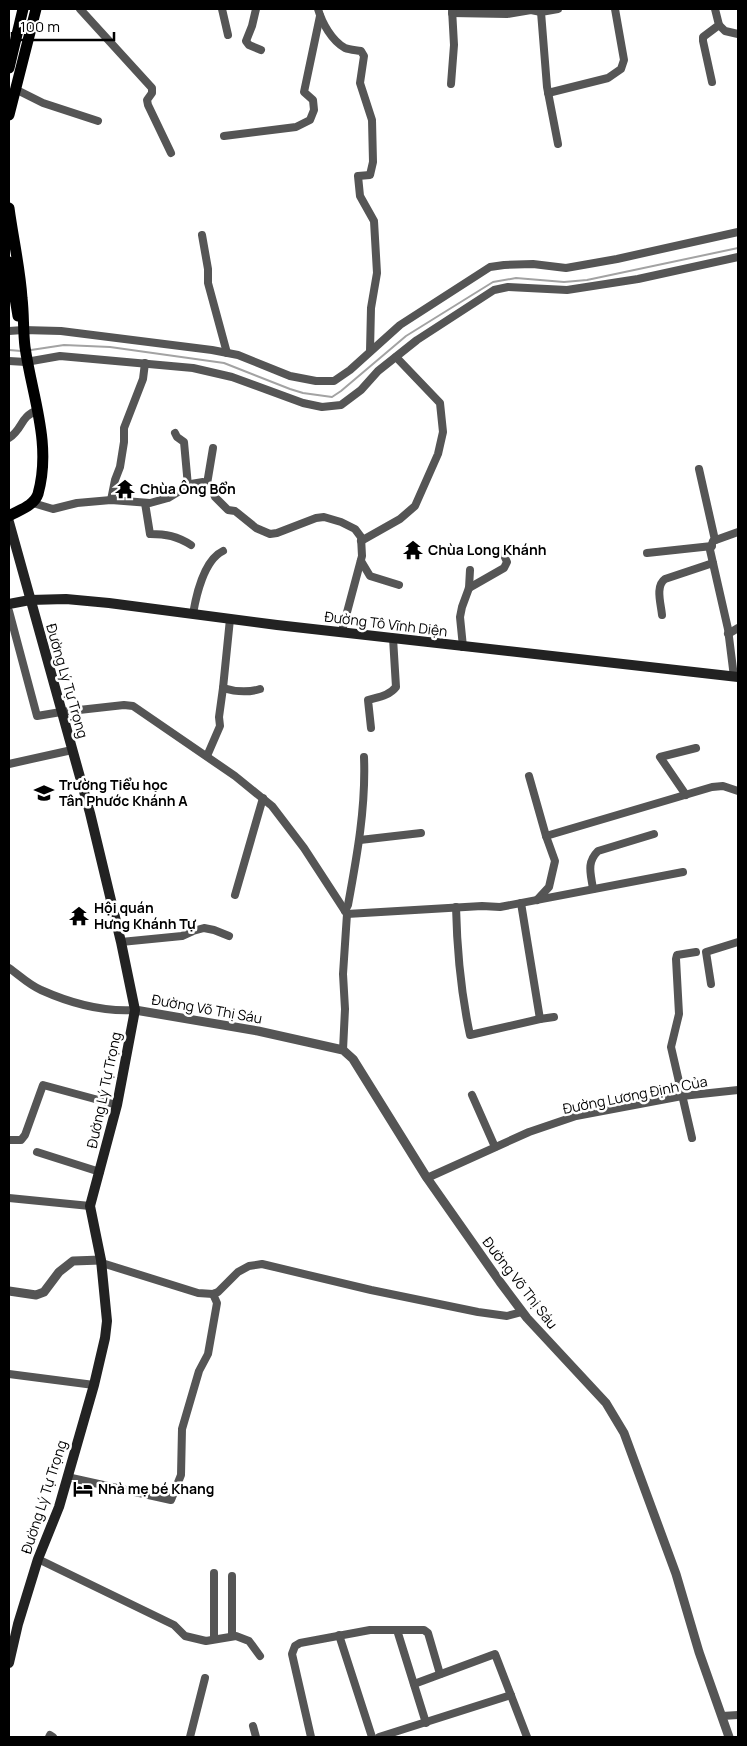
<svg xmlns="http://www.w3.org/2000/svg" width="747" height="1746" font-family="Manrope,sans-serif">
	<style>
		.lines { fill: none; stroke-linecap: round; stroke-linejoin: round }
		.stream { stroke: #a3a3a3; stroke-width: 2 }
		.minor { stroke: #555; stroke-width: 8 }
		.tertiary { stroke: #555; stroke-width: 9 }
		.secondary { stroke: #222; stroke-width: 10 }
		.primary { stroke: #000; stroke-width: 11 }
		.labels { text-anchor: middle; stroke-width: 5; stroke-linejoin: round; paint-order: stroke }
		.poi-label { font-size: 14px; font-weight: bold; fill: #000; stroke: #fff; text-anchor: start }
		.street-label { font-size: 14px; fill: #000; stroke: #fff }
	</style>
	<rect width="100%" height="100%" fill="#fff"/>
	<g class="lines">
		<g class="stream">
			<path d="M9 350 21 351"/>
			<path d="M31 350 64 345 110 347 224 363 290 389 303 393 332 397 341 391 406 336 493 282 516 278 564 282 587 280 738 248"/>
		</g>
		<g class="minor">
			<path d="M80 9 152 88V93L147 100 148 105 171 153"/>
			<path d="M222 9 228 35"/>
			<path d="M256 9 252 26 246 41 249 45 261 50"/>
			<path d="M318 9C322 23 332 41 345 48 350 50 356 50 361 51L364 56 360 83 372 120 373 162 370 175 358 176 360 196 374 221 377 273 371 308 370 351"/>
			<path d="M452 13 507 14 531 10 541 12"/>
			<path d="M719 25 725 31 738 34"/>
			<path d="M712 82 703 41V37L719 25 715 9"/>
			<path d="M451 84 454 45 452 9"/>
			<path d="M15 89 43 103 98 121"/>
			<path d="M548 93 608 78 621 69 624 60 615 9"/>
			<path d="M224 136 296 127 310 120 314 110 313 100 304 92 320 16"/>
			<path d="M558 144 547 87 541 12 558 9"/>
			<path d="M202 235 208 269V283L227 353"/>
			<path d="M9 331 23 330 61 331 212 350 238 355 290 376 316 381H334L350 370 400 325 490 267 504 265 533 264 566 268 617 259 738 232"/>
			<path d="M9 361 26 362 60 356 193 368 232 377 303 403 322 407 341 405 361 390 378 371 417 340 494 290 508 287 567 290 638 279 738 257"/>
			<path d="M175 433 177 437 184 442 188 486"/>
			<path d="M9 438C24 428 19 417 38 410"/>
			<path d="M699 469 715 540"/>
			<path d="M207 484 213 448"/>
			<path d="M111 500 115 480 120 467 124 442V428L143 379 145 363"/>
			<path d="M33 503 53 509 77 503 111 500 150 503 168 498 191 484 203 482 207 484 211 488 215 497 228 510 235 511 256 528 270 534 277 533 316 518 324 517 341 522 355 529 361 537 362 556 342 631"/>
			<path d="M145 503 150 534C166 534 177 536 191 545"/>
			<path d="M361 541 400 519 415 506 438 454 443 432 440 403 396 357"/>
			<path d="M647 553 712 546"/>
			<path d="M361 561 370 576 399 585"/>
			<path d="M469 588 504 568 507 562 503 553"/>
			<path d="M9 611 37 716 61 712 124 705 133 706 235 776 272 806 304 848 347 914 343 974 345 1009 343 1050"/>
			<path d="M193 614C196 596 204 560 223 551"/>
			<path d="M662 615C661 604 655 586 665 579L713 563"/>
			<path d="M728 634 738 628"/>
			<path d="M463 647 460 617 462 607 469 588 470 570"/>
			<path d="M734 677 728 629 710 550 713 541 738 532"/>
			<path d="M223 688 230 619"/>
			<path d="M371 728 368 700C378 697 389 696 396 687L393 638"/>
			<path d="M207 756 220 726 219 717 223 688C236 692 247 693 260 689"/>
			<path d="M9 764 72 750"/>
			<path d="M529 776 546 836 555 861 549 887 537 900"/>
			<path d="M686 795 660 757 696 748"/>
			<path d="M546 836 712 787 723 786 738 791"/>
			<path d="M360 840 421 833"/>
			<path d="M593 889C591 874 586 863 598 851L654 834"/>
			<path d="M235 895 263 798"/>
			<path d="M521 903 540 1019 554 1017"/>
			<path d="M456 907C457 950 461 993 470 1035L540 1019"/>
			<path d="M345 911 348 905C357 856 366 807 364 757"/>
			<path d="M347 914 482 906 500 907 683 872"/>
			<path d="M121 942 182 936 193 931 204 928 214 930 229 936"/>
			<path d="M9 968C19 975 29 985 41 990 70 1003 104 1012 135 1010"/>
			<path d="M711 984 706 952 738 942"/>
			<path d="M472 1095 495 1147"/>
			<path d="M692 1138 671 1047 679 1014 676 959 677 955 696 952"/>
			<path d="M9 1140H21L25 1135 43 1085 117 1105"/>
			<path d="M37 1152 100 1172"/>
			<path d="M427 1178 529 1132 576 1116 682 1096 738 1090"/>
			<path d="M9 1198 90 1206"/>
			<path d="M102 1263 198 1293 213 1294 218 1292 238 1272 249 1266 262 1264 371 1290 478 1312 507 1316 522 1312"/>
			<path d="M9 1374 94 1385"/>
			<path d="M67 1477 171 1500 181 1475 182 1429 199 1371 208 1354 217 1303 213 1294"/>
			<path d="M38 1559 174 1625 185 1636 206 1641 236 1636 249 1641 260 1656"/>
			<path d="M397 1630 426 1723"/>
			<path d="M339 1635 372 1737"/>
			<path d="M232 1636V1576"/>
			<path d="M214 1639V1573"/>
			<path d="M414 1684 495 1654 527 1737"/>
			<path d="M722 1716 738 1715"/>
			<path d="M253 1726 256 1737"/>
			<path d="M49 1737 50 1735 53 1737"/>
			<path d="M190 1737 205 1678"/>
			<path d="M311 1737 292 1654 295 1646 300 1643 370 1630H424L428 1633 440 1674"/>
			<path d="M379 1737 511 1695"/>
		</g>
		<g class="tertiary">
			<path d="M135 1010 258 1031 343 1050 353 1059 427 1178 500 1282 527 1318 606 1403 624 1433 676 1574 699 1652 729 1737"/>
			<path d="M9 1291 36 1295 44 1292 59 1272 73 1261 101 1260"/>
		</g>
		<g class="secondary">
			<path d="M9 522 90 813 121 942 135 1010 117 1105 90 1206 101 1260 107 1321 105 1338 94 1385 59 1507 38 1559 18 1624 9 1663"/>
			<path d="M9 604 30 600 66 599 109 603 277 625 738 677"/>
		</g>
		<g class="primary">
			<path d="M9 68 23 9"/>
			<path d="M9 115 36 9"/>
			<path d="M9 208C13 238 20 268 22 298 24 315 23 331 25 347 32 396 52 444 38 494 34 506 19 510 9 516"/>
			<path d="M9 262 18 316"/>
		</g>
	</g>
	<defs>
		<symbol id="temple-bare" viewBox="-9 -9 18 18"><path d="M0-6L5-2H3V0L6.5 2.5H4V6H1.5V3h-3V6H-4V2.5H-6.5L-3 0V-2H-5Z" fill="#000" stroke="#fff" stroke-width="2.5" paint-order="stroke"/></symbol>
		<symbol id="school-bare" viewBox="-9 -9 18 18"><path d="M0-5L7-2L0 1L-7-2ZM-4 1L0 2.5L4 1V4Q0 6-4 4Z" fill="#000" stroke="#fff" stroke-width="2.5" paint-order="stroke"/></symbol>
		<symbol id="hotel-bare" viewBox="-9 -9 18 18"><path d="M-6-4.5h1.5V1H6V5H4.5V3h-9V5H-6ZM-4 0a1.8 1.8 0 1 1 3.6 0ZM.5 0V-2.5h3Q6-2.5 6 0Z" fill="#000" stroke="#fff" stroke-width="2.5" paint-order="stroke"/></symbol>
	</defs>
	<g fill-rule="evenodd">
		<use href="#temple-bare" x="111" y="475" width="28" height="28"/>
		<use href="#temple-bare" x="399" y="536" width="28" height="28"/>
		<use href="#school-bare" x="30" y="779" width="28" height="28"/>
		<use href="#temple-bare" x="65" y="902" width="28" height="28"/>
		<use href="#hotel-bare" x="69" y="1475" width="28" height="28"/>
	</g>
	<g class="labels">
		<g class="poi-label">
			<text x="140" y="494">Chùa Ông Bổn</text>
			<text x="428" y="555">Chùa Long Khánh</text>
			<text x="59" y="790">Trường Tiểu học<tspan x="59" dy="16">Tân Phước Khánh A</tspan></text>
			<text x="94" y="913">Hội quán<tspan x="94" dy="16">Hưng Khánh Tự</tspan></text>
			<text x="98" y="1494">Nhà mẹ bé Khang</text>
		</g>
		<g class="street-label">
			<text transform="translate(386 624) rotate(7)" y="5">Đường Tô Vĩnh Diện</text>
			<text transform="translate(67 681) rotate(74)" y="5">Đường Lý Tự Trọng</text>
			<text transform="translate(207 1009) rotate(10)" y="5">Đường Võ Thị Sáu</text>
			<text transform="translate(104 1090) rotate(-78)" y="5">Đường Lý Tự Trọng</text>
			<text transform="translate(635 1095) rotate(-11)" y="5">Đường Lương Định Của</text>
			<text transform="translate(520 1283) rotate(52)" y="5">Đường Võ Thị Sáu</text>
			<text transform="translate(44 1497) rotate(-72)" y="5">Đường Lý Tự Trọng</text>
		</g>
	</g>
	<rect width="747" height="1746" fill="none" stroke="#000000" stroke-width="20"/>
	<path d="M12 32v8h102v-8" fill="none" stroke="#000000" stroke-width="2.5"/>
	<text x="20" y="32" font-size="15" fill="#000000" stroke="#ffffff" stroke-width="4" paint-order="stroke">100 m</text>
</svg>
